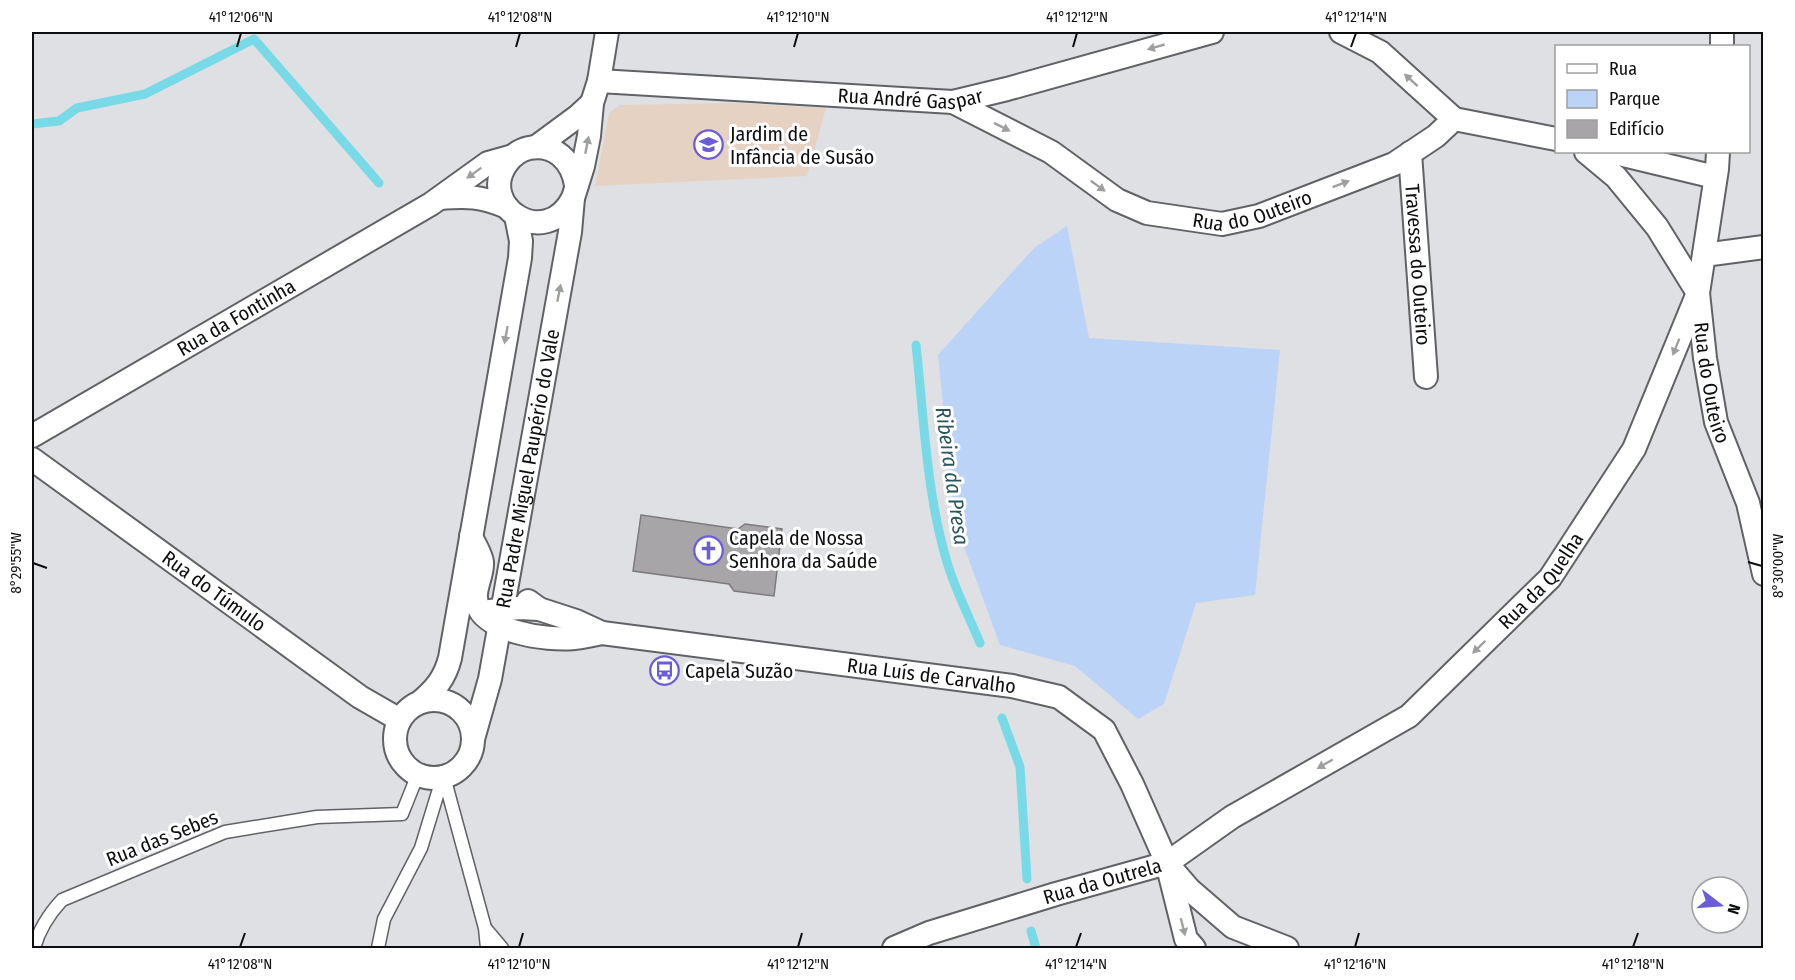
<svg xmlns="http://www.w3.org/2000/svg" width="1795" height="980" font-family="'Fira Sans Condensed',sans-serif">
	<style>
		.education { fill: #e5d2c3 }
		.green { fill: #bbd3f7 }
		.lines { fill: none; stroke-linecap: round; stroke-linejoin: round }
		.stream { stroke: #78dae7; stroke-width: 9 }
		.building { fill: #a8a5a8; stroke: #7c7a7c; stroke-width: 1.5 }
		.service-casing { stroke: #606265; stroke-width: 15 }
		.minor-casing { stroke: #606265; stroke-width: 26 }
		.service { stroke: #fff; stroke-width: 12 }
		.minor { stroke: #fff; stroke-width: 22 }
		.oneway { fill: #9e9f9f }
		.ticks { fill: none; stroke: #0d0e0f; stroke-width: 2 }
		.labels { text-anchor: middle; stroke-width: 6; stroke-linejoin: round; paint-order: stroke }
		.street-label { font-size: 20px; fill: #0d0e0f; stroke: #fff }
		.poi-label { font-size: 20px; fill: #0d0e0f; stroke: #fff; text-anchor: start }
		.water-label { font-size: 21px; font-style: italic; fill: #2a565c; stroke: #fff }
		.neatline { fill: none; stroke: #0d0e0f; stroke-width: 2 }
		.ticks-label { font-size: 15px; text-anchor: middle; fill: #0d0e0f }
	</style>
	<rect width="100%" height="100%" fill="#dee0e3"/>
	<path class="education" d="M736 103 826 108 807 176 595 186 609 113 620 105Z"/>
	<path class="green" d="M1067 226 1089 338 1280 350 1255 595 1196 603 1164 704 1138 719 1075 666 1000 645 955 522 938 355 1034 248Z"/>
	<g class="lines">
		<g class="stream">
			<path d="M32 124 59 121 77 108 145 94 254 39 379 183"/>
			<path d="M916 345C924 417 926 492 947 562 955 590 969 616 980 643"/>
			<path d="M1002 718 1020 767 1027 879"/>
			<path d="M1031 931 1036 948"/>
		</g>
	</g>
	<path class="building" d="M641 515 738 529 745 524 782 529 774 596 734 591 729 584 633 571Z"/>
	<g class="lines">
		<defs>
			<g id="service">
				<path d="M444 777 485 928 487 948"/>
				<path d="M486 929 502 948"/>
				<path d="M34 948C39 930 49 914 62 900L225 832 317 817 402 814 418 774"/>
				<path d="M378 948 384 919 421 848 443 776"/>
			</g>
			<g id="minor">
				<path d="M1341 32 1380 52 1454 119"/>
				<path d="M1722 46V32"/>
				<path id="s1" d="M599 81 953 102 1007 89 1212 32"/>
				<path id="s2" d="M953 102 1051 152 1117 200 1147 213 1222 224 1259 216 1394 164 1436 136 1454 119"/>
				<path d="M1454 119 1556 139"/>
				<path d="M536 147 578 116 592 103"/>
				<path id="s3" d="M1586 152 1616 177 1657 227 1698 293 1705 358 1716 422 1748 503 1764 574"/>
				<path d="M1611 152 1715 177"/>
				<path id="s4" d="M1410 153 1426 377"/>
				<path d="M440 198C468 196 480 196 507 207"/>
				<path d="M573 198C545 252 476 205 507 163 512 156 520 150 529 148 555 143 572 161 576 185"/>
				<path d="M1704 255 1764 247"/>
				<path id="s5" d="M32 436 431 204 488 163 513 156"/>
				<path id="s6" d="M32 459 360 697 400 720"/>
				<path id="s7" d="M471 536C474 544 481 554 482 562 483 574 475 586 476 598 478 632 548 641 574 638 583 637 593 635 602 633L1012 686 1059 697 1104 730 1132 784 1167 863 1186 939 1194 948"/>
				<path d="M528 601 539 609 576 621 602 633"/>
				<path d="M490 611 519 608 539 609"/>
				<circle cx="434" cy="739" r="39"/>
				<path d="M419 703C435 690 445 678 450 658L520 258 521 241 516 216"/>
				<path id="s8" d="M473 739 490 679 570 232 573 198 583 166 589 136 592 103 599 81 607 32"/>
				<path d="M1170 867 1189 889 1233 927 1287 948"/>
				<path id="s9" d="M894 948 929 933 1056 894 1167 863 1232 817 1409 716 1550 578 1634 449 1698 293 1717 169 1718 152"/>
			</g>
		</defs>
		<use href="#service" class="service-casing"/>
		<use href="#minor" class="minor-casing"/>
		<use href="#service" class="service"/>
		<use href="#minor" class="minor"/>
	</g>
	<defs><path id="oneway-solid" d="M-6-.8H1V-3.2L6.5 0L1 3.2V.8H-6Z" transform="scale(1.5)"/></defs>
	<g class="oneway">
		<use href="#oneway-solid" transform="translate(1156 47) rotate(164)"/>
		<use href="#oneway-solid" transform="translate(1411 80) rotate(-138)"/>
		<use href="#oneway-solid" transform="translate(1002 127) rotate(27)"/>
		<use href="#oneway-solid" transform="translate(587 145) rotate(-79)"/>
		<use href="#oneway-solid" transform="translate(474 173) rotate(144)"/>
		<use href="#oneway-solid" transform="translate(1341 184) rotate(-21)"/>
		<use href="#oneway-solid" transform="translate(1098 186) rotate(36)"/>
		<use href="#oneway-solid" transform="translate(559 293) rotate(-79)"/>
		<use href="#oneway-solid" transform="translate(506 335) rotate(100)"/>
		<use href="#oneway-solid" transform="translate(1676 347) rotate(112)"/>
		<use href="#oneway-solid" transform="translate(1479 647) rotate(136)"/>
		<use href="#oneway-solid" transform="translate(1325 764) rotate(150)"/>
		<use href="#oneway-solid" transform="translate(1183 927) rotate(76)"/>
	</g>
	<path class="ticks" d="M237 47 241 33M516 47 520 33M794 47 798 33M1073 47 1077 33M1351 47 1356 33M1748 562 1762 566M33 563 47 568M240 947 245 933M519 947 523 933M798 947 802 933M1076 947 1081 933M1355 947 1359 933M1633 947 1638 933"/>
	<defs>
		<symbol id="school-ring" viewBox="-11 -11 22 22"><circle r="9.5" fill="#fff" stroke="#6b5dd7" stroke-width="1.5"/><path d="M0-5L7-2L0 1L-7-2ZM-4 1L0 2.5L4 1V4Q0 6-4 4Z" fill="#6b5dd7"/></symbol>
		<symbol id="church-ring" viewBox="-11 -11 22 22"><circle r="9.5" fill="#fff" stroke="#6b5dd7" stroke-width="1.5"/><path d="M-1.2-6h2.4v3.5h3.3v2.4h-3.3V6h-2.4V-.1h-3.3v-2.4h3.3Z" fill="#6b5dd7"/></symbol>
		<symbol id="bus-ring" viewBox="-11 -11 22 22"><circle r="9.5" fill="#fff" stroke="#6b5dd7" stroke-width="1.5"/><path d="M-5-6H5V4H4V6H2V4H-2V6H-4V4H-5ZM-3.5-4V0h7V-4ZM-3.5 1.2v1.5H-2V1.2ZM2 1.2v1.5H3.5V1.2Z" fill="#6b5dd7"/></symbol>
	</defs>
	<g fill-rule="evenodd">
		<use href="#school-ring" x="692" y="128" width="33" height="33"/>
		<use href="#church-ring" x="692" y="534" width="33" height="33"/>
		<use href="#bus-ring" x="648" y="654" width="33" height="33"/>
	</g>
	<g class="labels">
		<g class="street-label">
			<text dy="7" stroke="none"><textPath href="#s1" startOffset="312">Rua André Gaspar</textPath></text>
			<text dy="7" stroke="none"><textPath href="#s2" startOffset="332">Rua do Outeiro</textPath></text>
			<text dy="7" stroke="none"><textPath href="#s4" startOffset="112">Travessa do Outeiro</textPath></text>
			<text dy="7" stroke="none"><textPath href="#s5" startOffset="236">Rua da Fontinha</textPath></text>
			<text dy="7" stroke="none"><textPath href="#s3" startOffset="272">Rua do Outeiro</textPath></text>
			<text dy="7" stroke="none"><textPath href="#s8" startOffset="276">Rua Padre Miguel Paupério do Vale</textPath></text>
			<text dy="7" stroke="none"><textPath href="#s9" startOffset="759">Rua da Quelha</textPath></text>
			<text dy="7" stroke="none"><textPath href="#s6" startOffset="225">Rua do Túmulo</textPath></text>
			<text dy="7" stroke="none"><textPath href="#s7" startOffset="540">Rua Luís de Carvalho</textPath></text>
			<text transform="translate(162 838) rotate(-22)" y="7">Rua das Sebes</text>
			<text dy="7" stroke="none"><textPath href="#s9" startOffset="219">Rua da Outrela</textPath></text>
		</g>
		<g class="poi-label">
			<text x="730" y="141">Jardim de<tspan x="730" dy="23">Infância de Susão</tspan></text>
			<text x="729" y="545">Capela de Nossa<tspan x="729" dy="23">Senhora da Saúde</tspan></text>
			<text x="685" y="678">Capela Suzão</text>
		</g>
		<g class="water-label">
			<text transform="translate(952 476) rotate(82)" y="7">Ribeira da Presa</text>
		</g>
	</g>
	<rect width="1795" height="980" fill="none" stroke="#ffffff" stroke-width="66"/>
	<rect x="1555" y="45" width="195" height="108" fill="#ffffff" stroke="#9e9f9f" stroke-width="1.5"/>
	<rect x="1567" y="64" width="30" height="9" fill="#ffffff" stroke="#9e9f9f" stroke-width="1.5"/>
	<text x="1609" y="75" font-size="18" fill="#0d0e0f">Rua</text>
	<rect x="1567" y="90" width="30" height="18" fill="#bbd3f7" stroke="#9e9f9f" stroke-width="1.5"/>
	<text x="1609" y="105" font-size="18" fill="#0d0e0f">Parque</text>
	<rect x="1567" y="120" width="30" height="18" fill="#a8a5a8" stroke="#9e9f9f" stroke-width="1.5"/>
	<text x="1609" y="135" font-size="18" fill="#0d0e0f">Edifício</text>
	<g transform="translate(1720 905) rotate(107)"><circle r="28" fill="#ffffff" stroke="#9e9f9f" stroke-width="1.5"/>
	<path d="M0-4.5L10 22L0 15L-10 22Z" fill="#6b5dd7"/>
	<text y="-9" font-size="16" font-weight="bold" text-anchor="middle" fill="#0d0e0f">N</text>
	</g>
	<rect x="33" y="33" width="1729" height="914" class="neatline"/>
	<g class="ticks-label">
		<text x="241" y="22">41°12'06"N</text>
		<text x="520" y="22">41°12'08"N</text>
		<text x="798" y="22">41°12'10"N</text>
		<text x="1077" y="22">41°12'12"N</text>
		<text x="1356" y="22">41°12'14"N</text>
		<text transform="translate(16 563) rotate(-90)" y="5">8°29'55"W</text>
		<text transform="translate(1778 566) rotate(-90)" y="5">8°30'00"W</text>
		<text x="240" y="969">41°12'08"N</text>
		<text x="519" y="969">41°12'10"N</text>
		<text x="798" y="969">41°12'12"N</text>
		<text x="1076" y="969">41°12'14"N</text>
		<text x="1355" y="969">41°12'16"N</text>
		<text x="1633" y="969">41°12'18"N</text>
	</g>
</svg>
